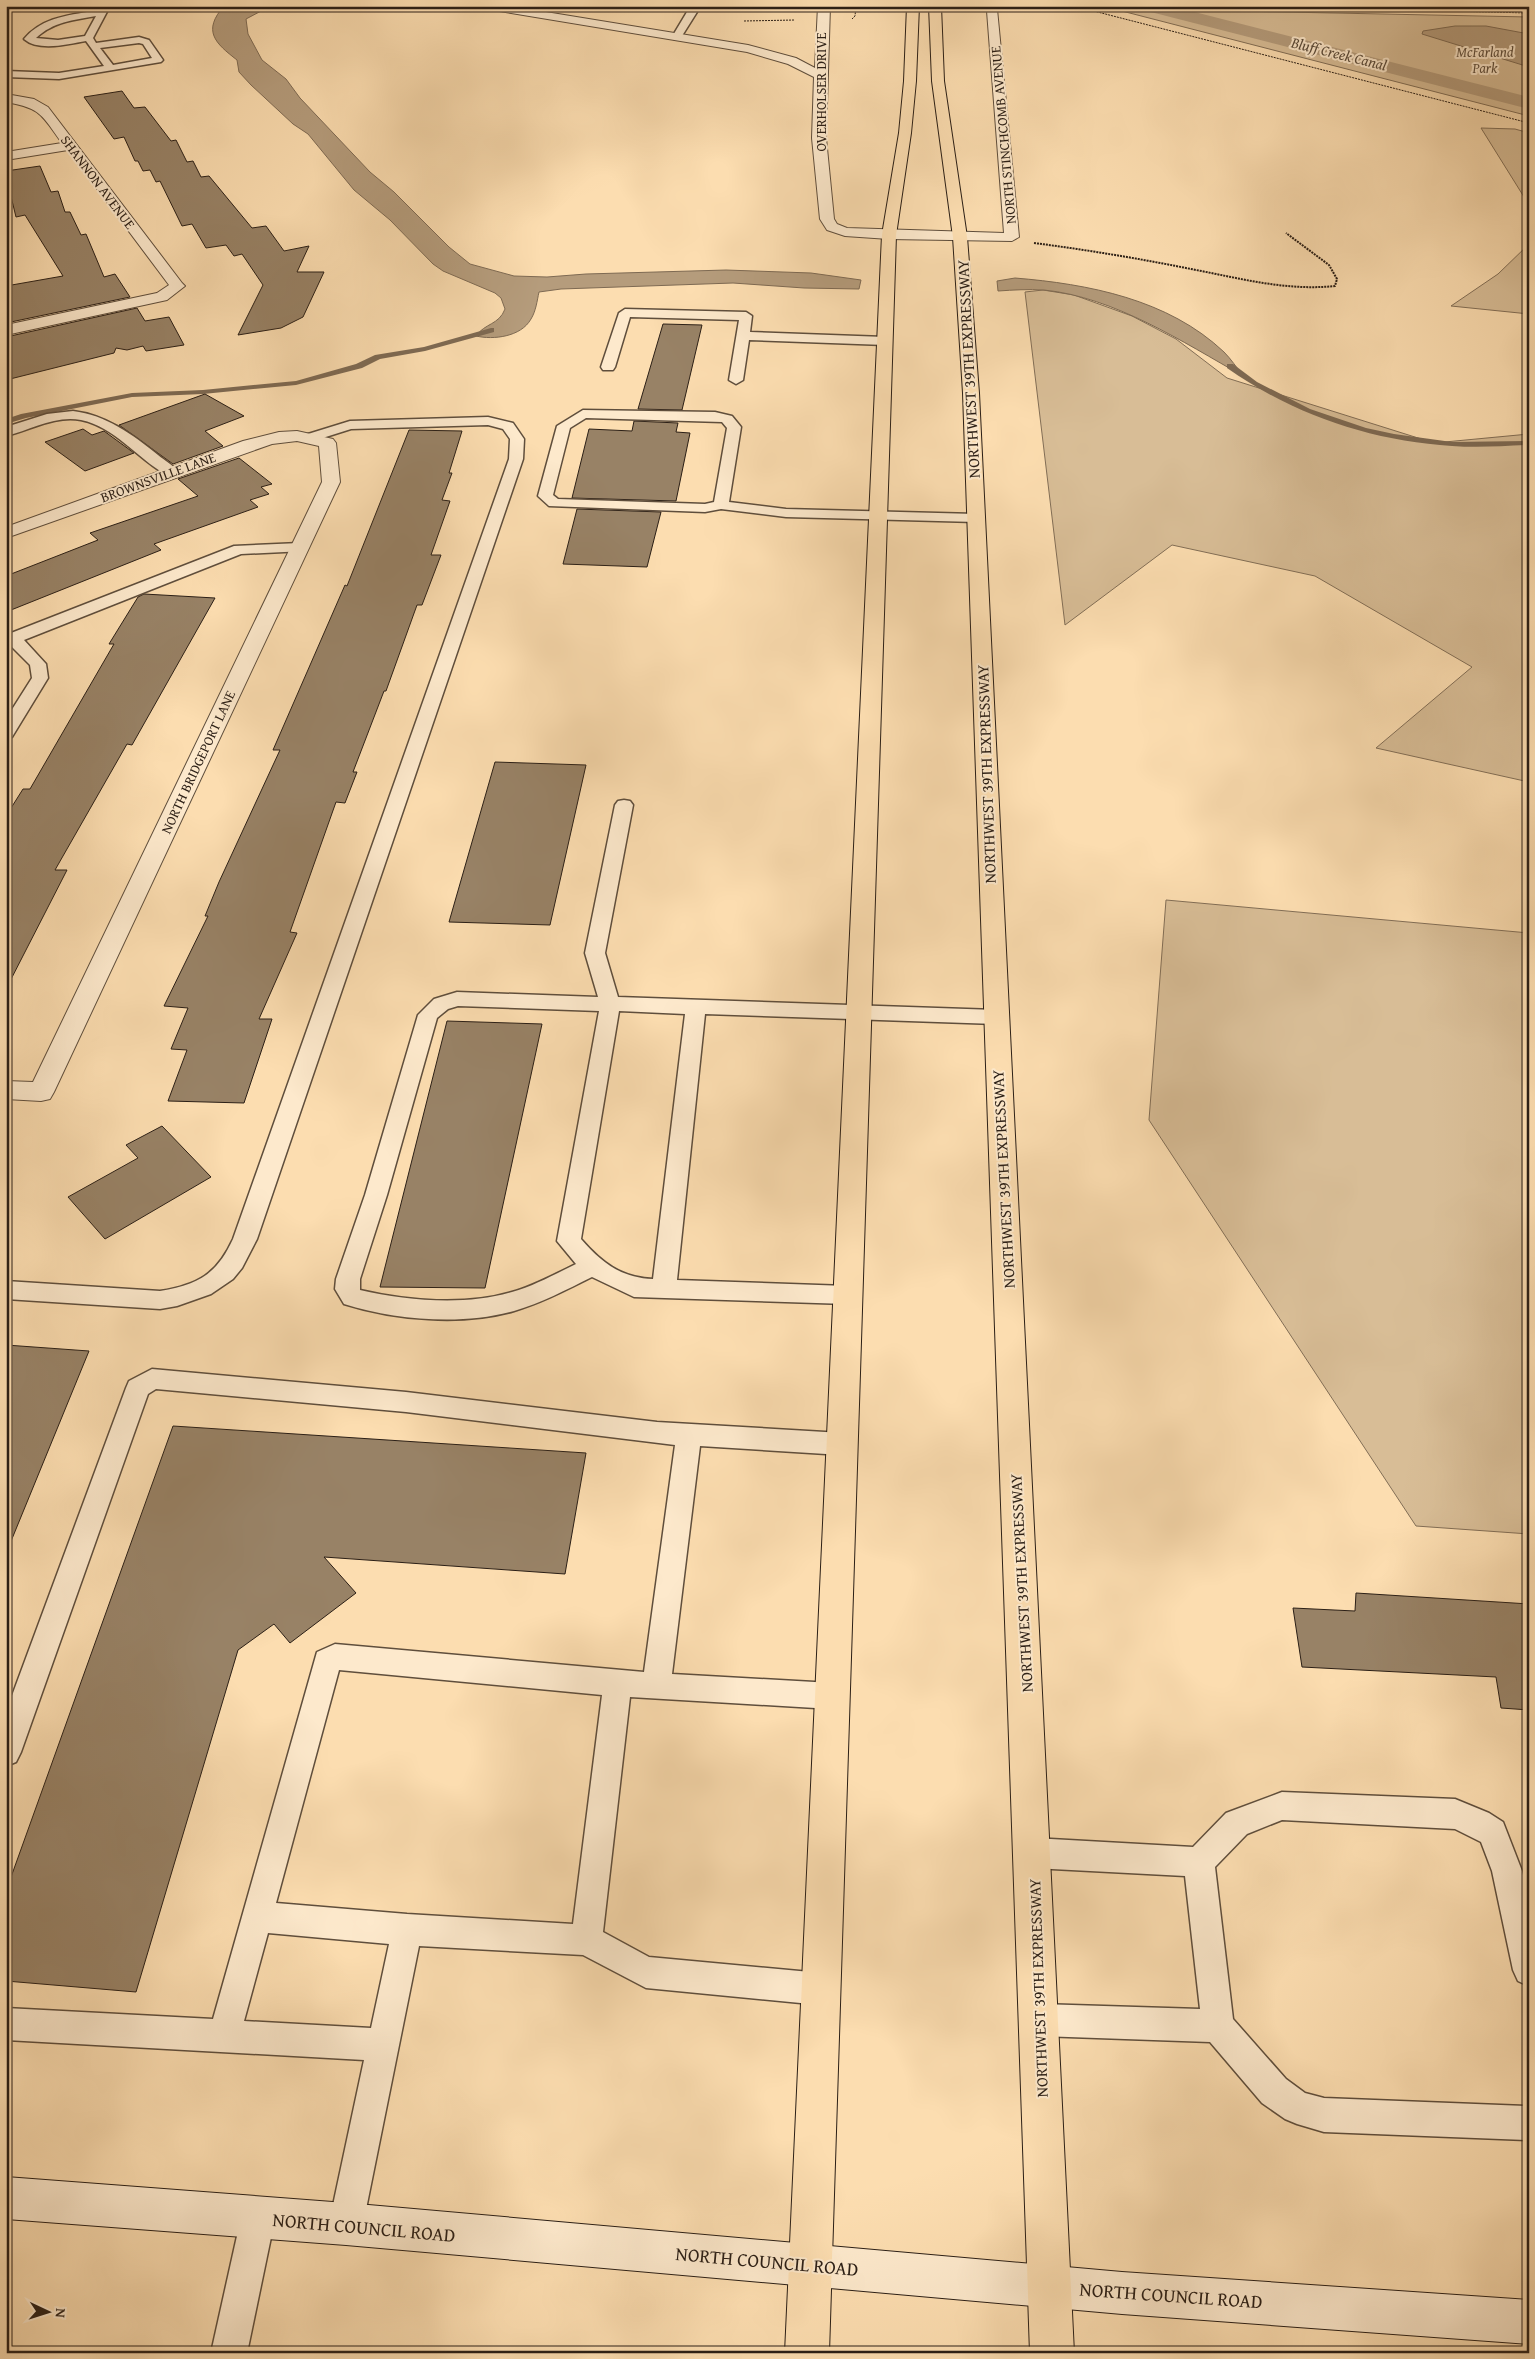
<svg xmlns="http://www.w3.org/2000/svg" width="1535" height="2359" font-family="'Gentium Book Plus',serif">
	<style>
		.green { fill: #d8bd96; stroke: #826e56 }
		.water { fill: #b59c7c; stroke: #7e6a53 }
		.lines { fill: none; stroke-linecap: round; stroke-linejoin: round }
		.stream { fill: #7e6a53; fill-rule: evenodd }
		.canal { fill: #b59c7c; fill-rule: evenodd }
		.building { fill: #988266; stroke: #2b1f16 }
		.lane-casing { stroke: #5f4e3c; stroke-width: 3 }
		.street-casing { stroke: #5f4e3c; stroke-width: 2 }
		.secondary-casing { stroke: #2b1f16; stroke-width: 2 }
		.highway-casing { stroke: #2b1f16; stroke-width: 2 }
		.path-far1 { stroke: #2b1f16; stroke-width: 1; stroke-dasharray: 2 1; stroke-linecap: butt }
		.path { stroke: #2b1f16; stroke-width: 2; stroke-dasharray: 2 1; stroke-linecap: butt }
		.lane { fill: #fde9cc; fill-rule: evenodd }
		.street { fill: #fde9cc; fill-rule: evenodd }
		.secondary { fill: #fde9cc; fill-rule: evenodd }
		.highway { fill: #fcddb0; fill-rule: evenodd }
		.labels { text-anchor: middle; stroke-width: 4; stroke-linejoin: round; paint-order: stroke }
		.far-park-label { font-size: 14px; font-style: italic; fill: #5f4e3c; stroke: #fde9cc }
		.far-street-label { font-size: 14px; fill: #2b1f16; stroke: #fde9cc }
		.far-water-label { font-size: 15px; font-style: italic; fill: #5b4b3a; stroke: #fde9cc }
		.street-label { font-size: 16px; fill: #2b1f16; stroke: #fde9cc }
		.near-street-label { font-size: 19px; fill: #2b1f16; stroke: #fde9cc }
	</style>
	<rect width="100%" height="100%" fill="#fcddb0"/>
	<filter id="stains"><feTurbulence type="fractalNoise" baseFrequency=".004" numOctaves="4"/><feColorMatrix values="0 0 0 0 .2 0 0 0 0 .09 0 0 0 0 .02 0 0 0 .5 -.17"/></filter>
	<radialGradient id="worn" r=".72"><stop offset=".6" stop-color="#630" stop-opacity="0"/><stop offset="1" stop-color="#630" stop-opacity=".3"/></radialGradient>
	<g class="green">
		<path d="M1127 6H1211L1235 11 1529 17V116L1118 10Z"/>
		<path d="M1337 6H1529V11Z"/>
		<path d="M1481 128 1515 129 1529 133V205Z"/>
		<path d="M1529 244V314L1451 306 1498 274Z"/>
		<path d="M1043 290 1074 295 1132 316 1176 339 1227 378 1434 443 1529 434V782L1376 748 1472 667 1315 576 1172 545 1065 625 1025 292Z"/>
		<path d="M1166 900 1529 933V1534L1416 1526 1149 1120Z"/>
	</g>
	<g class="water">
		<path d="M224 6H262L263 10 246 19 248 34 262 60 286 79 300 98 370 172 394 192 449 247 470 264 514 276 547 277 586 274 726 270 811 273 861 280 859 289 804 288 733 283 561 289 539 292C537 301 536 311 531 319 521 337 493 340 476 336 485 323 499 325 505 309L501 298 495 293 443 271 433 264 390 220 354 190 308 134 293 124 251 85 239 72 237 60C215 43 202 31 224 6Z"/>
		<path d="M1455 26H1486L1529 34V67L1422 34 1423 31Z"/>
		<path d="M1015 278C1088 284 1168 299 1224 352 1231 359 1237 368 1243 376 1183 342 1114 297 1044 290 1029 289 1013 290 998 291L997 281Z"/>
	</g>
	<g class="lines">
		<g class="stream">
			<path d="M491 328H494V332L425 351 380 359 362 368 296 385 203 394 132 397 26 418 6 424V419L21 414 132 393 203 390 296 381 356 364 375 355 424 347Z"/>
			<path d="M1227 364H1233L1257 382 1310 409 1366 428 1394 434 1452 442 1529 441V445C1503 446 1478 448 1452 446 1371 441 1294 415 1227 368Z"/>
		</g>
		<path class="canal" d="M1141 6H1171L1529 97V109L1143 10Z"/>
	</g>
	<g class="building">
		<path d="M122 91 134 108 145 107 171 141 176 140 187 162 193 161 201 177 209 176 252 228 266 226 284 251 309 246 297 272H324L303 317 281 328 238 335 263 285 242 254 234 256 226 245 206 248 192 224 182 226 160 181 156 182 150 170 143 171 138 161H135L124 137 114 139 84 97Z"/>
		<path d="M40 166 51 192 58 191 65 212H70L81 235 86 234 104 277 115 274 130 297 6 323V286L63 276 25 215 16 217 6 176V171Z"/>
		<path d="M137 308 145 321 169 317 184 345 146 351 143 346 127 350 116 348 114 353 6 380V337Z"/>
		<path d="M663 324 702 325 682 410 638 409Z"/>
		<path d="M205 394 244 416 205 431 223 446 173 464 119 425Z"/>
		<path d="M634 421 678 423 676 432 690 433 676 501 572 498 589 429 632 431Z"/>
		<path d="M83 429 92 435 104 431 134 453 85 471 45 442Z"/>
		<path d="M409 430 462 431 449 473H452L442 500 450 501 431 555H441L422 605H417L386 691H384L353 772H357L345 803 336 802 290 932 297 933 259 1019H272L244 1103 168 1101 187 1050 171 1049 188 1008 164 1006 208 916H205L219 882 280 750H273L345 585 347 586Z"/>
		<path d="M239 458 272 484 261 487 269 494 250 500 258 507 154 544 161 550 6 612V576L98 540 90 533 198 496 178 479Z"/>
		<path d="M577 509 661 512 647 567 563 564Z"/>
		<path d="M144 594 215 598 132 745 127 744 55 870H67L6 989V816L23 789H30L114 644H109L138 597Z"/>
		<path d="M495 762 586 765 550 925 449 922Z"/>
		<path d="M447 1021 542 1024 485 1288 380 1287Z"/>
		<path d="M162 1126 211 1177 105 1239 68 1197 138 1158 126 1145Z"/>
		<path d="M6 1345 89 1351 7 1551H6Z"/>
		<path d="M173 1426 586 1453 565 1574 324 1557 356 1593 290 1643 274 1624 238 1650 136 1992 6 1981V1891Z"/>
		<path d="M1356 1593 1529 1604V1710L1501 1708 1496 1677 1302 1667 1293 1608 1355 1611Z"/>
	</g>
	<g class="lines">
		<defs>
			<g id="lane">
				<path d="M101 6H110L93 38 96 43 139 37 149 40 163 60 161 62 59 79 6 77V71L59 73 104 66 86 41C68 44 39 52 24 39 43 16 72 15 99 10ZM96 16 85 36 58 40 36 38C53 22 73 20 96 16ZM139 43 143 44 152 58 113 65 100 48Z"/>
				<path d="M686 6H696L697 12 680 39H674L672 37 687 12Z"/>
				<path d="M625 309 746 312 752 316 750 332 885 337 891 341 885 345 749 340 743 380 736 384 729 380 739 320 630 317 615 367 613 370H603L601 367 619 313Z"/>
				<path d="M583 410 715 412 732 416 741 427 729 502 786 509 976 514 983 518 976 522 786 517 721 509 705 512 549 506 538 496 557 426ZM586 418 722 422 727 428 714 502 705 504 558 499 553 495 570 428Z"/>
				<path d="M73 411C106 415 132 434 158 455 164 460 173 465 178 472L176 475C172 476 169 477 165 474 137 458 115 427 81 420 55 415 31 430 6 436V427L47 414Z"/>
				<path d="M488 417 513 423 524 439 523 459 257 1239 242 1268 233 1279 211 1294 177 1306 160 1309 6 1299V1281L160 1291C198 1285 217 1274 233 1239L509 459 510 439 503 429 488 425 351 429 313 441 306 437 308 434 350 421Z"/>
				<path d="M300 543 308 548 305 551 241 554 24 640 46 664 48 678 12 737 6 738V719L32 678 30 665 10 645 6 646V635L234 546Z"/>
				<path d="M624 800 630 801 633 805 605 953 618 997 996 1010 1003 1012 1006 1017 1003 1022 996 1024 705 1014 677 1280 847 1286 855 1288 859 1295 855 1302 847 1304 634 1297 592 1277C566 1290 541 1303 514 1311 462 1326 395 1320 344 1304L335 1289 336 1279 365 1195 418 1015 434 999 457 992 598 997 585 953 615 805 618 801ZM458 1006 599 1011 557 1241 576 1264C555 1274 534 1286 512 1292 466 1306 407 1301 360 1290V1279L387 1195 437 1018 448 1009ZM619 1011 685 1014 653 1279C621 1278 601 1262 581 1239Z"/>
				<path d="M152 1369 406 1392 657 1422 842 1433 851 1436 855 1444 851 1452 842 1455 700 1446 672 1674 832 1683 842 1687 846 1696 842 1705 832 1709 630 1697 603 1932 649 1957 821 1973 832 1978 837 1989 832 2000 821 2005 646 1988 583 1955 419 1946 363 2224 358 2236 346 2241 334 2236 329 2224 364 2060 6 2040V2008L213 2019 317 1652 335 1644 644 1672 675 1445 406 1412 156 1389 148 1394 21 1752 16 1762 6 1766V1712L126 1388 129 1381ZM339 1670 602 1695 573 1924 407 1914 276 1903ZM268 1933 389 1944 371 2028 244 2021Z"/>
				<path d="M1282 1792 1455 1799 1489 1813 1503 1822 1522 1871 1529 1900V1986L1518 1981 1513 1970 1492 1871 1481 1842 1455 1829 1282 1820 1247 1834 1215 1867 1233 2019 1286 2079 1305 2093 1324 2098 1529 2106V2140L1324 2132 1297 2124 1285 2119 1262 2103 1210 2042 1040 2036 1029 2031 1024 2020 1029 2009 1040 2004 1200 2009 1185 1876 1033 1868 1022 1864 1018 1853 1022 1842 1033 1838 1193 1847 1226 1813Z"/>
				<path d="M258 2201 270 2206 275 2218 247 2353H211L241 2218 246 2206Z"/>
			</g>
			<g id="street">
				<path d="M482 6H509L748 45 796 58 815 68 818 6H830L826 138 834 219 837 224 847 228 1004 233 987 11 989 9H997L1019 237 1012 241 889 239 845 236 827 230 820 219 812 138 814 77 788 64 747 52 487 9Z"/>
				<path d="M6 94 34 99 48 107 182 283 185 286 167 300 6 335V325L157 293 169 285 68 150 6 160V152L62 143C42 116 42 108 6 102Z"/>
				<path d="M297 431 333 439 336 443 340 482 54 1092 50 1099 41 1101 6 1099V1081L33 1082 322 482 319 446 297 441 272 444 6 538V527L243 441 279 432Z"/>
			</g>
			<path id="secondary" d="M6 2177 346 2203 1122 2272 1529 2300V2344L1122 2314 346 2245 6 2219Z"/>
			<g id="highway">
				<path d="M907 6H919L916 81 911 133 896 235 829 2353H785L882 235 899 133 904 81Z"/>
				<path d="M929 6H941L944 81 967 237 979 393 1074 2353H1030L963 393 953 237 932 81Z"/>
			</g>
		</defs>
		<use href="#lane" class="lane-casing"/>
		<use href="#street" class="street-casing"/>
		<use href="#secondary" class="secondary-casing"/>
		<use href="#highway" class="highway-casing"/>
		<g class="path-far1">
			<path d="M1069 6H1095"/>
			<path d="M1251 6 1529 13"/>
			<path d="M1082 8 1529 123"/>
			<path d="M852 19 855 16 856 6"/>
			<path d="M744 21 795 20"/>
		</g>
		<path class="path" d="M1034 243C1088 250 1142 259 1196 270 1243 279 1287 291 1335 286L1337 279 1329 265 1286 233"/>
		<use href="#lane" class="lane"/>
		<use href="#street" class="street"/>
		<use href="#secondary" class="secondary"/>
		<use href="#highway" class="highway"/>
	</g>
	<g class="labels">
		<g class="far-park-label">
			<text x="1485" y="57">McFarland<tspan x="1485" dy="16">Park</tspan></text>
		</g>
		<g class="far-street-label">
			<text transform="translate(821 92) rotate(-90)" y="5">OVERHOLSER DRIVE</text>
			<text transform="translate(1003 135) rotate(-95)" y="5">NORTH STINCHCOMB AVENUE</text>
			<text transform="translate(98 182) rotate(53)" y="5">SHANNON AVENUE</text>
			<text transform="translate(158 477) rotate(-20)" y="5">BROWNSVILLE LANE</text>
			<text transform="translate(198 762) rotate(-65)" y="5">NORTH BRIDGEPORT LANE</text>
		</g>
		<g class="far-water-label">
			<text transform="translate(1339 54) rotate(14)" y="5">Bluff Creek Canal</text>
		</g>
		<g class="street-label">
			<text transform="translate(968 369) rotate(-93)" y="6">NORTHWEST 39TH EXPRESSWAY</text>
			<text transform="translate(986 774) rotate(-92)" y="6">NORTHWEST 39TH EXPRESSWAY</text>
			<text transform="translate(1003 1179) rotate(-93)" y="6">NORTHWEST 39TH EXPRESSWAY</text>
			<text transform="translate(1021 1583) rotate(-93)" y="6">NORTHWEST 39TH EXPRESSWAY</text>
			<text transform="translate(1038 1988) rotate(-92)" y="6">NORTHWEST 39TH EXPRESSWAY</text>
		</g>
		<g class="near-street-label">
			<text transform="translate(364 2227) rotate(5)" y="7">NORTH COUNCIL ROAD</text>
			<text transform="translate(767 2261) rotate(5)" y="7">NORTH COUNCIL ROAD</text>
			<text transform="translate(1171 2295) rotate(4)" y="7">NORTH COUNCIL ROAD</text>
		</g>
	</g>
	<rect width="1535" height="2359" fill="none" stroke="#fcddb0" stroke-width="25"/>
	<rect x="8" y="8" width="1520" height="2344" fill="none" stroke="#2b1f16" stroke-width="2.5"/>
	<rect x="12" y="12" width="1510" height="2334" fill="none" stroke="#2b1f16"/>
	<g transform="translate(48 2312) rotate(94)" stroke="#fde9cc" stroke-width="4" paint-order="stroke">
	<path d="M0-4L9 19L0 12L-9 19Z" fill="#2b1f16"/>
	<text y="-8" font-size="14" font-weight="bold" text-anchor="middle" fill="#2b1f16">N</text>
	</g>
	<rect width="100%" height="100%" filter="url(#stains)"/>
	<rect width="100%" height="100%" fill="url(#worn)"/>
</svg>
